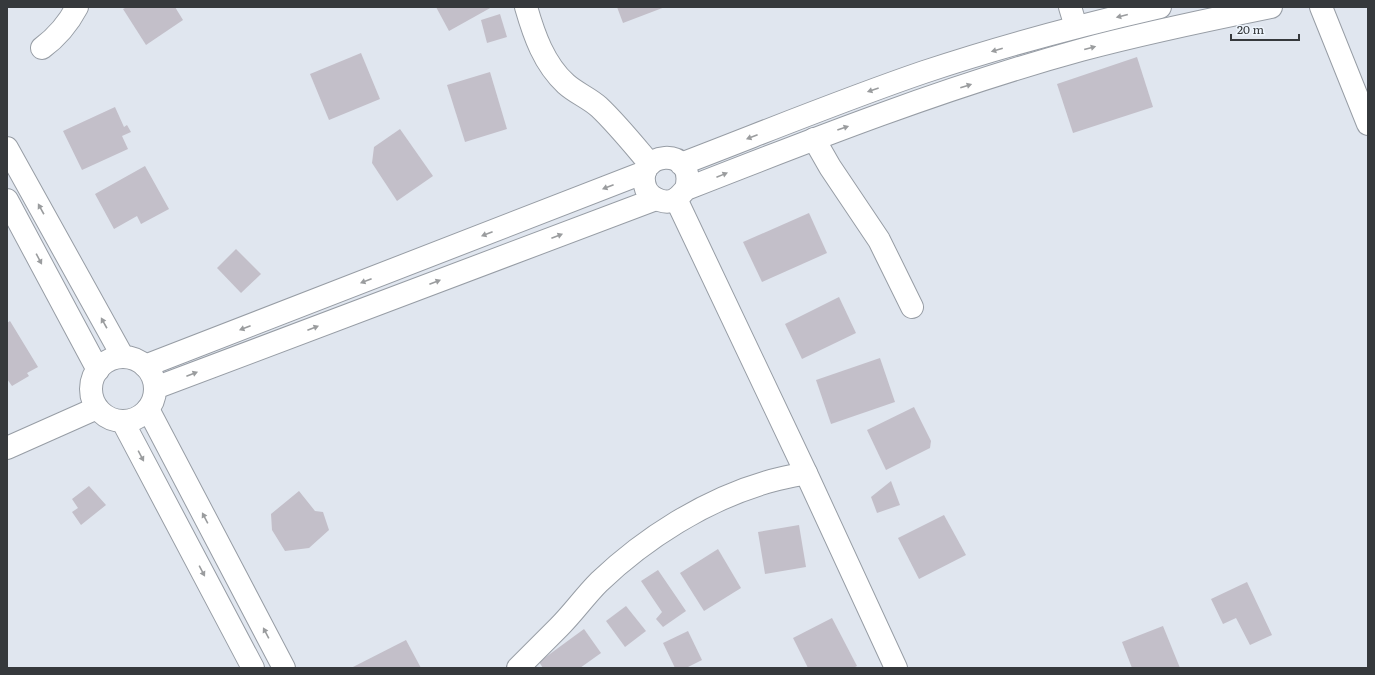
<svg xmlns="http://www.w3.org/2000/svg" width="1375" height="675" font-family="Literata,serif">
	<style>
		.building { fill: #c3bfc9 }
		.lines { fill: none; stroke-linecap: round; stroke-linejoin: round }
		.minor-casing { stroke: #979da5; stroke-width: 24 }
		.minor { stroke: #fff; stroke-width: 22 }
		.oneway { fill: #9a9c9e }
	</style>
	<rect width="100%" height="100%" fill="#e0e6ef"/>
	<g class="building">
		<path d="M127 7H175L183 20 146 45 123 9Z"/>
		<path d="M436 7H492L449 31Z"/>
		<path d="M617 7H665L623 23Z"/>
		<path d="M500 14 507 37 487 43 481 20Z"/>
		<path d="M361 53 380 99 329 120 310 74Z"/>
		<path d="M1137 57 1153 107 1073 133 1057 84Z"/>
		<path d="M490 72 507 129 465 142 447 85Z"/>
		<path d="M115 107 124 127 127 125 131 132 122 136 128 149 82 170 63 131Z"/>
		<path d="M400 129 433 176 397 201 372 163 374 147Z"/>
		<path d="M145 166 169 209 141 224 137 216 114 229 95 194Z"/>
		<path d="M809 213 827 253 762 282 743 242Z"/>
		<path d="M236 249 261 274 241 293 217 268Z"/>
		<path d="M839 297 856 333 802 359 785 324Z"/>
		<path d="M10 321 38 367 27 373 29 376 12 386 7 379V323Z"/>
		<path d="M880 358 895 402 831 424 816 380Z"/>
		<path d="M914 407 931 441 930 448 886 470 867 430Z"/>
		<path d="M891 481 900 505 877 513 871 497Z"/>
		<path d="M89 486 106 505 81 525 72 512 78 508 72 499Z"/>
		<path d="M299 491 315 511 323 512 329 530 309 548 285 551 272 530 271 514Z"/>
		<path d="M944 515 966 555 919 579 898 538Z"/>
		<path d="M799 525 806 567 765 574 758 532Z"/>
		<path d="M718 549 741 588 704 611 680 573Z"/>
		<path d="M658 570 686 611 663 627 656 619 662 612 641 581Z"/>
		<path d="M1247 582 1272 635 1250 645 1236 618 1223 624 1211 599Z"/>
		<path d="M626 606 646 631 625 647 606 621Z"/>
		<path d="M832 618 857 666 853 668H808L793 638Z"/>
		<path d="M1163 626 1180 668H1132L1122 642Z"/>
		<path d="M584 629 601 653 580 668H543L539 662Z"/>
		<path d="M688 631 702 660 686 668H675L663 643Z"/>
		<path d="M406 640 421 668H351Z"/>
	</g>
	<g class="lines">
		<defs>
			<g id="minor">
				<path d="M526 7C534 35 544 64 566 84 576 93 589 98 599 107 617 124 633 144 650 164"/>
				<path d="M1070 7 1076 27"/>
				<path d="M1321 7 1368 124"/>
				<path d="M42 48C57 37 68 24 77 7"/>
				<path d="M814 139 830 167 879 240 912 307"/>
				<path d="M7 148 123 357"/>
				<path d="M681 164C762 133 842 100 924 72 1002 46 1081 25 1160 7"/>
				<path d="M686 189C698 144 631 151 646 189 651 199 667 206 677 198 680 196 683 192 686 189 816 138 946 87 1081 50 1144 33 1207 20 1271 7"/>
				<path d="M676 199 806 473 896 668"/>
				<path d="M7 200 98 370"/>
				<circle cx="123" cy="389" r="32"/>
				<path d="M145 366 645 172"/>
				<path d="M155 388 656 199"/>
				<path d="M148 409 284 668"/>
				<path d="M123 422 253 668"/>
				<path d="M7 448 97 408"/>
				<path d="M518 668C531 655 545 641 559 627 573 613 585 596 599 582 645 538 705 500 767 482 780 478 793 476 806 473"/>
			</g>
		</defs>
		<use href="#minor" class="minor-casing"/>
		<use href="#minor" class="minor"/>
	</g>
	<defs><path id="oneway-solid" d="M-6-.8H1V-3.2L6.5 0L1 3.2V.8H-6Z"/></defs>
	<g class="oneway">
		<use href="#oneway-solid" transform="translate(1122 16) rotate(166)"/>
		<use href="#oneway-solid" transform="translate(1090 48) rotate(-15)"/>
		<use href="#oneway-solid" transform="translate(997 50) rotate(164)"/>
		<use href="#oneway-solid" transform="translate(966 86) rotate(-18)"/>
		<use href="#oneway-solid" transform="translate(873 90) rotate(161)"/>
		<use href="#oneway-solid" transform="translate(843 128) rotate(-19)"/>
		<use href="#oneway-solid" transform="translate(752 137) rotate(159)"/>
		<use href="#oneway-solid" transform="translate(722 175) rotate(-22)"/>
		<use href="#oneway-solid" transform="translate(608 187) rotate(159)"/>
		<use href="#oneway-solid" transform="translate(41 209) rotate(-119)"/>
		<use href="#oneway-solid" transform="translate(487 234) rotate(159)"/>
		<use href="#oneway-solid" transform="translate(557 236) rotate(-21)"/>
		<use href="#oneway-solid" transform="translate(39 259) rotate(62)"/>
		<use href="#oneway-solid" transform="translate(366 281) rotate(159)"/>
		<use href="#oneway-solid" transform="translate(435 282) rotate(-21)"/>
		<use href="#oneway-solid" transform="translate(104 323) rotate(-119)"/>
		<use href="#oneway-solid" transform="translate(245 328) rotate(159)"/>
		<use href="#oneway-solid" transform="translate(313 328) rotate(-21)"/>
		<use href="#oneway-solid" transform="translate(192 374) rotate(-21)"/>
		<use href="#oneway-solid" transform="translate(141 456) rotate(62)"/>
		<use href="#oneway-solid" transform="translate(205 518) rotate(-118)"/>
		<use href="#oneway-solid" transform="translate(202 571) rotate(62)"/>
		<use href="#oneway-solid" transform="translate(266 633) rotate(-118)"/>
	</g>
	<rect width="1375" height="675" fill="none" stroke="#36393c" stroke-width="16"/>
	<path d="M1231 34v6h68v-6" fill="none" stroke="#36393c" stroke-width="2"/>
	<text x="1237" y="34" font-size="12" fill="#36393c" stroke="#edf4fc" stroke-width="3" paint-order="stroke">20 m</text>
</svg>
